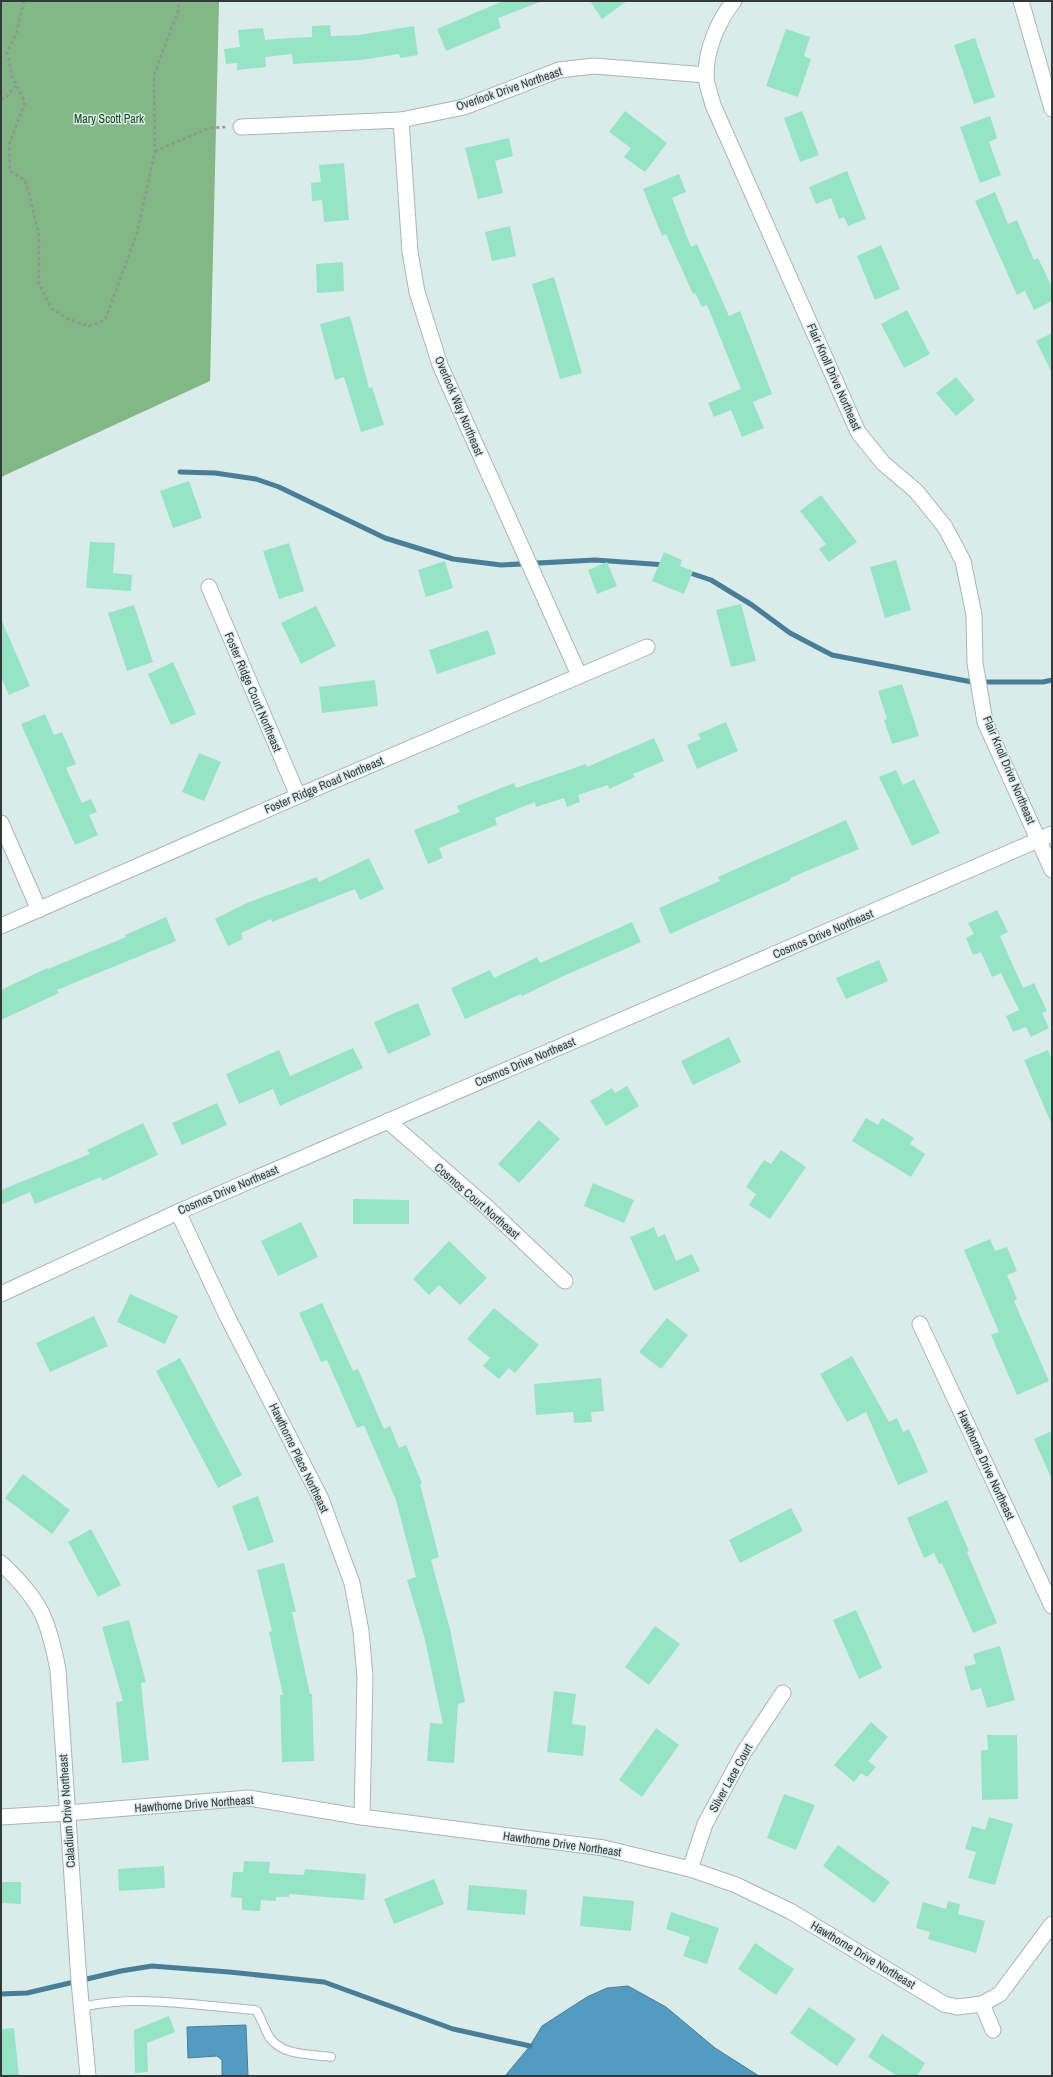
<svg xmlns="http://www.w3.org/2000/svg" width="1053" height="2077" font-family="'Archivo Narrow',sans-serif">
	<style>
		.forest { fill: #83b785 }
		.water { fill: #539bc0; stroke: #497e98 }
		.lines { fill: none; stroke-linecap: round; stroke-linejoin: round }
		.stream { stroke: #497e98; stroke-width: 5 }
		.building { fill: #95e4c5 }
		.service-casing { stroke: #a6b7b5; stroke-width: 10 }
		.minor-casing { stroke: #a6b7b5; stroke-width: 17 }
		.path { stroke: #8a9795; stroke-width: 2.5; stroke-dasharray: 3 3; stroke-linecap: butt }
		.service { stroke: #fff; stroke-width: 8 }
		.minor { stroke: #fff; stroke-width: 15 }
		.labels { text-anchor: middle; stroke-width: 3; stroke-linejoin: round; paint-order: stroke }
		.street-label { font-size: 12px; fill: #323939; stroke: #daecea }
		.park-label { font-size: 12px; fill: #124919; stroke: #daecea }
	</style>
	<rect width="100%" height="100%" fill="#daecea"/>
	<path class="forest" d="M1 1H219L210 381 1 477Z"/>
	<g class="water">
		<path d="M628 1986 666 2007 715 2048 759 2076H505L530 2046 542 2026 587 1997 607 1988Z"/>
		<path d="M246 2025 248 2076H222V2060L217 2056 188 2058 187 2027Z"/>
	</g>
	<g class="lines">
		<g class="stream">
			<path d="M180 472 215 473 256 479 279 487 385 538 453 559 501 565 595 560 666 565"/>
			<path d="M687 572 711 580 752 605 790 633 832 655 972 682H1043L1052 680"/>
			<path d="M1 1994 27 1993 121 1971 152 1966 229 1972 324 1982 453 2029 530 2046"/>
		</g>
	</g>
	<g class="building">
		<path d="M503 1 540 2 498 18 501 28 446 51 437 29Z"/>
		<path d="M590 1H627L602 19Z"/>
		<path d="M330 25 331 36 358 35 414 26 418 55 400 58 399 54 361 60 293 64 292 54 265 57 266 67 237 70V63L226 64 224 49 240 47 238 30 263 28 265 40 277 39 312 37V26Z"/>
		<path d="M786 29 810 37 804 56 811 59 798 97 766 86Z"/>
		<path d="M975 38 995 97 974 104 954 45Z"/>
		<path d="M625 111 667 143 645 172 624 157 631 148 609 132Z"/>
		<path d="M802 111 819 155 800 162 784 118Z"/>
		<path d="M990 116 997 138 989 142 1001 175 980 183 960 127Z"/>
		<path d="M509 138 513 156 495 161 503 193 478 199 465 148Z"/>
		<path d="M344 163 349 220 324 222 322 200 312 201 311 183 321 182 319 165Z"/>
		<path d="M847 171 866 219 848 226 844 217 839 219 831 198 816 204 809 187Z"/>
		<path d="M679 174 686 192 672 198 691 247 697 244 729 316 740 311 772 394 753 402 764 428 742 437 731 410 714 417 708 403 741 389 707 305 702 307 695 293 693 294 666 234 662 236 643 189Z"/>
		<path d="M995 192 1008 224 1017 220 1034 260 1038 258 1052 287V301L1034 310 1025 291 1017 295 975 201Z"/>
		<path d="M510 226 516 256 492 261 485 232Z"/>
		<path d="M881 245 900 289 875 300 857 256Z"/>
		<path d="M343 262 344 291 317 293 316 264Z"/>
		<path d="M554 277 582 373 560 379 532 284Z"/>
		<path d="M907 310 930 354 904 368 881 324Z"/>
		<path d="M350 316 369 388 372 387 384 425 361 432 344 377 335 380 320 324Z"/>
		<path d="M1052 333V373L1036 341Z"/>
		<path d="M956 377 975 400 956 416 936 393Z"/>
		<path d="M189 481 202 518 173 528 160 491Z"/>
		<path d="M821 495 857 542 829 562 819 549 826 544 800 511Z"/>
		<path d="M90 542 115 543 113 573 132 575 131 591 86 588Z"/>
		<path d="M289 543 304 591 279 599 263 551Z"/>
		<path d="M664 552 682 560 680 566 693 571 684 594 652 581Z"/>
		<path d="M896 560 911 610 885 618 870 567Z"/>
		<path d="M445 561 453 588 426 597 418 570Z"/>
		<path d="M607 562 617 586 597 594 588 570Z"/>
		<path d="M741 604 756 661 731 667 716 610Z"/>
		<path d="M134 605 153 662 127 671 108 613Z"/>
		<path d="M316 606 336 646 301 664 281 623Z"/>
		<path d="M1 619 30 686 9 695 1 677Z"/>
		<path d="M488 630 496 654 437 674 429 650Z"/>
		<path d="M173 662 196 714 171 725 148 674Z"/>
		<path d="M375 680 378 706 322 713 319 687Z"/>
		<path d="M902 684 919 736 892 744 884 720 887 719 878 691Z"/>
		<path d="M45 714 54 735 62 732 76 764 66 768 82 803 91 799 97 812 89 815 98 835 75 845 21 724Z"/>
		<path d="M726 722 738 751 697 769 687 745 701 739 698 734Z"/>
		<path d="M654 738 664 761 633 774 635 777 609 789 608 785 578 795 580 802 567 807 564 798 536 807 535 802 495 818 497 825 439 848 443 858 428 864 414 830 460 812 457 806 514 783 516 788 586 764 587 767Z"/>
		<path d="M199 753 221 762 204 801 182 792Z"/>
		<path d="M896 770 903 785 914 779 940 833 912 846 879 777Z"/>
		<path d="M846 820 859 849 790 878 791 880 670 934 659 908 720 881 718 877Z"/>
		<path d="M369 858 384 889 360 900 355 889 272 922 271 919 241 933 243 939 228 946 215 919 249 902 317 877 319 882Z"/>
		<path d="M997 910 1008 932 1000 936 1023 988 1034 983 1047 1011 1042 1013 1049 1028 1031 1037 1026 1027 1013 1032 1006 1016 1019 1010 1001 973 992 977 981 952 973 955 966 938 974 934 968 923Z"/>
		<path d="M166 917 176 941 57 990 59 993 1 1020V990L47 968 48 969 126 937 125 935Z"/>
		<path d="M632 922 641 942 559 978 522 996 521 994 465 1019 451 988 490 970 494 978 537 957 540 963Z"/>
		<path d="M879 960 888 981 846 999 836 978Z"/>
		<path d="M418 1003 431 1035 388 1054 374 1022Z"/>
		<path d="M729 1037 741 1062 693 1085 681 1061Z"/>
		<path d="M353 1048 363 1068 280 1106 273 1089 239 1104 226 1074 279 1050 290 1076Z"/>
		<path d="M1048 1050 1052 1059V1125L1024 1060Z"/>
		<path d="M627 1086 639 1106 606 1126 590 1101 612 1088 615 1093Z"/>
		<path d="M217 1103 227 1125 182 1145 172 1123Z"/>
		<path d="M866 1118 878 1125 882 1118 914 1138 910 1144 925 1154 911 1177 852 1141Z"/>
		<path d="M539 1120 560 1139 519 1183 498 1164Z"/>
		<path d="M143 1123 158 1155 102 1181 101 1177 35 1204 30 1192 1 1205V1190L90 1154 87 1150Z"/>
		<path d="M781 1150 806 1167 770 1219 749 1205 756 1194 746 1187 764 1160 771 1164Z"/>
		<path d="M593 1183 634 1200 624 1223 584 1206Z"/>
		<path d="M353 1199 409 1200V1224H353Z"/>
		<path d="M301 1222 318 1257 278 1276 261 1241Z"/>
		<path d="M654 1227 658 1237 665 1234 676 1261 692 1254 700 1271 654 1291 630 1237Z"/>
		<path d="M990 1239 995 1251 1007 1247 1017 1271 1007 1275 1017 1299 1014 1301 1049 1381 1017 1395 991 1335 999 1332 964 1250Z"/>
		<path d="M449 1241 487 1278 460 1305 439 1285 429 1295 413 1279Z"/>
		<path d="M130 1294 178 1316 165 1344 117 1322Z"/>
		<path d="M322 1303 353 1371 358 1369 384 1429 390 1426 399 1448 406 1445 422 1483 420 1484 439 1557 431 1560 450 1629 465 1702 458 1704 454 1763 427 1761 430 1723 443 1724 424 1636 407 1580 416 1577 396 1500 364 1425 357 1428 327 1360 321 1362 299 1313Z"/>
		<path d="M494 1308 539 1345 515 1373 509 1368 499 1379 483 1366 490 1358 467 1339Z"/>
		<path d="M94 1316 108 1346 50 1372 36 1343Z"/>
		<path d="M667 1318 688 1335 661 1369 639 1352Z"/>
		<path d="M852 1356 889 1422 897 1418 903 1432 909 1429 928 1472 898 1485 866 1412 847 1422 820 1374Z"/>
		<path d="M180 1358 242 1475 218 1488 156 1371Z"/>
		<path d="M601 1378 604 1411 591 1412 592 1422 574 1423 573 1412 536 1415 534 1384Z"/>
		<path d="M1052 1431V1480L1034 1439Z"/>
		<path d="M23 1474 70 1510 52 1534 5 1498Z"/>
		<path d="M258 1496 274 1542 248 1551 232 1506Z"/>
		<path d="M947 1500 969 1551 967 1552 997 1623 973 1633 942 1563 939 1564 934 1553 924 1558 907 1518Z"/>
		<path d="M791 1508 803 1531 740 1563 729 1540Z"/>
		<path d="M91 1529 121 1585 98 1597 68 1542Z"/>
		<path d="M284 1563 296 1612H292L310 1694H312L314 1761 282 1762 280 1695H283L269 1632 272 1631 257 1570Z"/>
		<path d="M856 1610 882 1668 859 1679 833 1620Z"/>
		<path d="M129 1620 146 1682 141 1683 149 1760 122 1763 116 1702 123 1701 102 1627Z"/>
		<path d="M655 1626 680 1644 649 1685 625 1667Z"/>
		<path d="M1000 1646 1015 1700 987 1708 981 1688 971 1691 964 1667 976 1664 973 1654Z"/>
		<path d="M554 1691 576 1694 572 1724 586 1726 583 1756 547 1752Z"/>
		<path d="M871 1722 888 1737 868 1761 876 1767 867 1777 861 1773 854 1782 834 1765Z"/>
		<path d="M656 1728 679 1745 642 1797 619 1780Z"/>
		<path d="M987 1735H1017L1018 1799 982 1800 981 1750H988Z"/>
		<path d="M784 1794 815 1805 796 1850 767 1838Z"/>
		<path d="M989 1817 1013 1824 995 1885 968 1878 976 1852 965 1849 972 1826 985 1830Z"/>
		<path d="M838 1845 890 1882 874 1903 823 1866Z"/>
		<path d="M244 1861 270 1862 269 1873 304 1875 305 1869 366 1874 364 1900 289 1894V1897H276V1901L261 1900 260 1911 242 1910V1898L231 1897 233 1872H243Z"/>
		<path d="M164 1866 165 1888 119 1891 118 1869Z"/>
		<path d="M434 1879 444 1904 394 1924 384 1899Z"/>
		<path d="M1 1882H21V1904L1 1903Z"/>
		<path d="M469 1885 527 1890 525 1915 467 1910Z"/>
		<path d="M583 1896 634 1901 631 1931 580 1926Z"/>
		<path d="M948 1901 960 1904 958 1914 985 1921 976 1953 928 1939 930 1932 916 1928 923 1902 946 1909Z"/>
		<path d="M671 1912 719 1928 707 1964 683 1956 690 1937 666 1929Z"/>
		<path d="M755 1943 794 1969 776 1995 738 1969Z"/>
		<path d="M809 2007 856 2039 837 2066 790 2033Z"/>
		<path d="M169 2016 175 2032 147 2043 148 2072 135 2073 134 2030Z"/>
		<path d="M14 2028 19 2076H1V2029Z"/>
		<path d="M882 2034 925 2063 917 2076H897L868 2057Z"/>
	</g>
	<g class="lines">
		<defs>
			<path id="service" d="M82 2007C139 1994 199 2006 256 2010 262 2019 264 2029 270 2038 283 2056 311 2054 331 2057"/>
			<g id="minor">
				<path d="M734 1C718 21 706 49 706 75 706 85 711 96 713 105L858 432 883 463 916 491 945 527 963 561 974 615 975 663 985 722 1052 870"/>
				<path d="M1021 1 1052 109"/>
				<path d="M401 120 410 252 417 292 440 365 579 675"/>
				<path d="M241 127 401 120 464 107 559 70 594 66 706 75"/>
				<path d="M209 587 298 796"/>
				<path d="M1 823 39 910"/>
				<path d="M1 926 298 796 647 647"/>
				<path d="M388 1121 489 1209 565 1281"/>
				<path d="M178 1212 227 1316 321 1499 352 1583 361 1631 365 1677 362 1817"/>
				<path d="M1 1294 178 1212 1052 834"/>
				<path d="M920 1324 1052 1606"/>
				<path d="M1 1563C40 1600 48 1617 58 1670L79 1981 88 2076"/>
				<path d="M1 1817 67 1813 249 1798 362 1817 604 1848 690 1869 736 1885 790 1911 944 2004 957 2007 982 2004 1000 1994 1052 1924"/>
				<path d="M690 1869 705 1824 744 1752 783 1693"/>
				<path d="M982 2004 993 2030"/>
			</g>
		</defs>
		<use href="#service" class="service-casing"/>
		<use href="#minor" class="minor-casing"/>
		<g class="path">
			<path d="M24 1 16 34 7 52 12 76 25 102 9 145 10 171 25 180 29 193 39 236V284L51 308 68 319 89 326 105 320 137 233 155 151 154 75 178 11 179 1"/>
			<path d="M1 99 6 98 16 85"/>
			<path d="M155 151 209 128 226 127"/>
		</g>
		<use href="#service" class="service"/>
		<use href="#minor" class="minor"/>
	</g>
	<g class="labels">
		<g class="street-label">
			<text transform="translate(509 89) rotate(-19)" y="4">Overlook Drive Northeast</text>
			<text transform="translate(834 377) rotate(66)" y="4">Flair Knoll Drive Northeast</text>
			<text transform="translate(459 406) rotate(67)" y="4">Overlook Way Northeast</text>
			<text transform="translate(253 692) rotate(67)" y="4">Foster Ridge Court Northeast</text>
			<text transform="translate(1009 770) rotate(67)" y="4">Flair Knoll Drive Northeast</text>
			<text transform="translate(324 785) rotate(-23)" y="4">Foster Ridge Road Northeast</text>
			<text transform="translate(823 934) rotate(-23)" y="4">Cosmos Drive Northeast</text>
			<text transform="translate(525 1062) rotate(-23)" y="4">Cosmos Drive Northeast</text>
			<text transform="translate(228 1190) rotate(-23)" y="4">Cosmos Drive Northeast</text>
			<text transform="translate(477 1201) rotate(41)" y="4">Cosmos Court Northeast</text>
			<text transform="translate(299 1458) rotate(64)" y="4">Hawthorne Place Northeast</text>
			<text transform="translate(986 1465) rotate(65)" y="4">Hawthorne Drive Northeast</text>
			<text transform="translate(731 1778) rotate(-61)" y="4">Silver Lace Court</text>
			<text transform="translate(194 1804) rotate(-4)" y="4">Hawthorne Drive Northeast</text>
			<text transform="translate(67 1811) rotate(-94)" y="4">Caladium Drive Northeast</text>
			<text transform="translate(562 1844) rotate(8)" y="4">Hawthorne Drive Northeast</text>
			<text transform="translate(863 1955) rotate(31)" y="4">Hawthorne Drive Northeast</text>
		</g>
		<g class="park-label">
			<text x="109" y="123">Mary Scott Park</text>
		</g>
	</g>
	<rect width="1053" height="2077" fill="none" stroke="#323939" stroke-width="4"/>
</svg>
